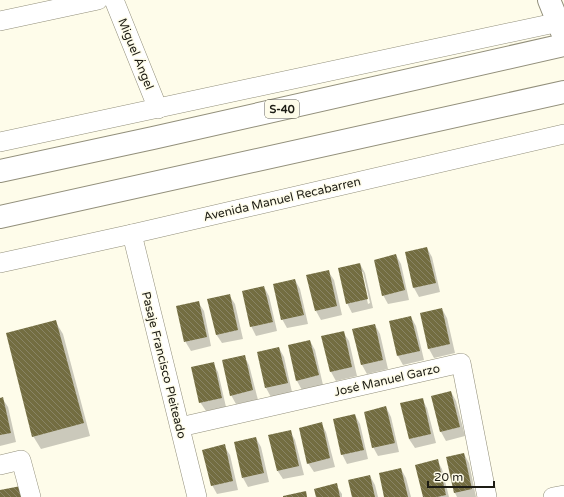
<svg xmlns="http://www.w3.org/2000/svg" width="564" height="497" font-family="'Varela Round',sans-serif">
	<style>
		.shadow { fill: #0003; fill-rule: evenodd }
		.building { fill: url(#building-back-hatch) }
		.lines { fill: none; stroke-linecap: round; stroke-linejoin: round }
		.street-casing { stroke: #928f7b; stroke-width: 20 }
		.secondary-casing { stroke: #928f7b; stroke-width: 24 }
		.primary-casing { stroke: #928f7b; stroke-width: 24 }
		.street { stroke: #fff; stroke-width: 19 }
		.secondary { stroke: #fff; stroke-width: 22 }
		.primary { stroke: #fff; stroke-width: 22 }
		.labels { text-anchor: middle; stroke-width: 3; stroke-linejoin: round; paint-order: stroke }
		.shield { fill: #fefcea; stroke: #605f54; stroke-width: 1 }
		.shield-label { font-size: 11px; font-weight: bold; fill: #1d1c14 }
		.street-label { font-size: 12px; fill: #1d1c14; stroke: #fefcea }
	</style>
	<defs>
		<pattern id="building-back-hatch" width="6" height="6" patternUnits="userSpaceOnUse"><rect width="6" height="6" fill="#736d41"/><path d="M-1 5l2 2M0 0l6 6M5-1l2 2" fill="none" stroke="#898465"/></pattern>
	</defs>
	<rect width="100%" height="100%" fill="#fefcea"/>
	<g class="shadow">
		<path d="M427 248 432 257 440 292 419 297 414 288 406 253Z"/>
		<path d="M396 255 401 264 409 300 388 304 383 295Z"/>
		<path d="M360 264 365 273 373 308 352 313 347 303ZM361 272H363L370 303 368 304Z"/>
		<path d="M328 271 334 280 342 315 321 320 316 311 308 276Z"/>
		<path d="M295 280 300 289 308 324 287 328 282 319Z"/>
		<path d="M264 287 269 296 277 331 256 336 251 326Z"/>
		<path d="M229 295 235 304 243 339 222 343 216 334Z"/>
		<path d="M198 302 204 311 211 346 191 351 185 341Z"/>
		<path d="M442 309 447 318 455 353 434 358 429 349 421 314Z"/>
		<path d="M411 317 416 326 424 360 403 365 398 356 390 321Z"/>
		<path d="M55 321 63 334 90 436 41 449 33 436Z"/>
		<path d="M375 325 380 334 388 369 367 374 362 365Z"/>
		<path d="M343 332 349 341 357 376 336 381 331 372Z"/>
		<path d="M310 341 315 350 323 385 302 390 297 381Z"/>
		<path d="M279 348 284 357 292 392 271 397 266 388Z"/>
		<path d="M244 356 249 365 258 400 236 404 231 395Z"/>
		<path d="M213 363 218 372 226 407 206 411 200 402Z"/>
		<path d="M451 392 456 401 465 436 446 441 441 432Z"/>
		<path d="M2 398 8 407 16 442 0 446V399Z"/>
		<path d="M422 399 427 408 436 443 415 448 409 439Z"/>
		<path d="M386 407 391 417 399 452 378 456 373 447Z"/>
		<path d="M355 415 360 424 368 459 347 464 342 454Z"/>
		<path d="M321 423 326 432 335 467 314 472 308 463Z"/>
		<path d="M290 431 295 440 304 475 283 479 277 470Z"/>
		<path d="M256 438 261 447 269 482 248 487 243 478 235 443Z"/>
		<path d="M224 446 230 455 238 490 217 494 212 485Z"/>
		<path d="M464 454 469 463 476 497H457L455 493 447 458Z"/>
		<path d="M437 460 442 469 449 497H424Z"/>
		<path d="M401 469 406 478 411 497H385Z"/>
		<path d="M370 476 375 485 378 497H353Z"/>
		<path d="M336 485 342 494V497H317Z"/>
	</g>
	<g class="building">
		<path d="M427 247 436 283 413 288 405 252Z"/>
		<path d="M396 254 405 290 382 296 374 260Z"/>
		<path d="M360 263 368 299 346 304 338 268Z"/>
		<path d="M329 270 337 306 315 311 306 275Z"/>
		<path d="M295 279 304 315 281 320 273 284Z"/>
		<path d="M264 286 273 322 250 327 242 291Z"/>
		<path d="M230 294 238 330 216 335 207 299Z"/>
		<path d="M199 301 207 337 184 342 176 306Z"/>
		<path d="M442 308 450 344 428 349 420 313Z"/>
		<path d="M411 316 420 351 397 356 389 321Z"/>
		<path d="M56 320 84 423 32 437 6 333Z"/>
		<path d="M375 324 383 360 361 365 352 329Z"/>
		<path d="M344 331 352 367 330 372 321 336Z"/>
		<path d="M310 340 319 375 296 381 288 345Z"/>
		<path d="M279 347 288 383 265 388 257 352Z"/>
		<path d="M245 355 253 390 230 396 222 360Z"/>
		<path d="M214 362 222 398 199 403 191 367Z"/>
		<path d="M451 391 460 427 440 432 431 396Z"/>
		<path d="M3 397 11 433 0 435V398Z"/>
		<path d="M423 398 431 434 409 439 400 403Z"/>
		<path d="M386 406 395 443 372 448 364 412Z"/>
		<path d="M355 414 364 450 341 455 333 419Z"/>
		<path d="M322 422 330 458 307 464 299 428Z"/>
		<path d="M291 430 299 466 277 471 268 435Z"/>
		<path d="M256 437 264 473 242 478 234 442Z"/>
		<path d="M225 444 233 481 211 486 202 450Z"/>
		<path d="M464 453 472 489 454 493 446 457Z"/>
		<path d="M438 459 446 495 437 497H423L415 465Z"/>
		<path d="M401 468 408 497H384L379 473Z"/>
		<path d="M370 475 375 497H352L348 480Z"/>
		<path d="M337 483 340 497H316L314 489Z"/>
		<path d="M21 486 24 497H0V490Z"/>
		<path d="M306 491 307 497H283V496Z"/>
	</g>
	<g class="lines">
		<defs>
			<g id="street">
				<path d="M114 0 158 109"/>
				<path d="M0 21 98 0"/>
				<path d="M0 142 564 21"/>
				<path d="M132 234 197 497"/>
				<path d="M0 263 132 234 564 134"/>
				<path d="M180 427 461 363 487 497"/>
				<path d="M0 465 21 460 31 497"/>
				<path d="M553 497 564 495"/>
			</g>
			<path id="secondary" d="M549 0 564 37"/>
			<g id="primary">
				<path d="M0 171 153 138 564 45"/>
				<path d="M0 217 564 92"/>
			</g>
		</defs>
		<use href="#street" class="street-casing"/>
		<use href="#secondary" class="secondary-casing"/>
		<use href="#primary" class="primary-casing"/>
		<use href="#street" class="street"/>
		<use href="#secondary" class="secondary"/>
		<use href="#primary" class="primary"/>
	</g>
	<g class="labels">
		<rect class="shield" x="265" y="100" width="34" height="18" rx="3"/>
		<g class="shield-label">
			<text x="282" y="113">S-40</text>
		</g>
		<g class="street-label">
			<text transform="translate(136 54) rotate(68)" y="4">Miguel Ángel</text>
			<text transform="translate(282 199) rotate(-13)" y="4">Avenida Manuel Recabarren</text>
			<text transform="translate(164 365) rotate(76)" y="4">Pasaje Francisco Pleiteado</text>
			<text transform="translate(387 380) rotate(-13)" y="4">José Manuel Garzo</text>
		</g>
	</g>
	<path d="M428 481v6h66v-6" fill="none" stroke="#1d1c14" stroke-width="2"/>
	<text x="434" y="481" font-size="12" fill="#1d1c14" stroke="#fefcea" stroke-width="3" paint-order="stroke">20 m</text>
</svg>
